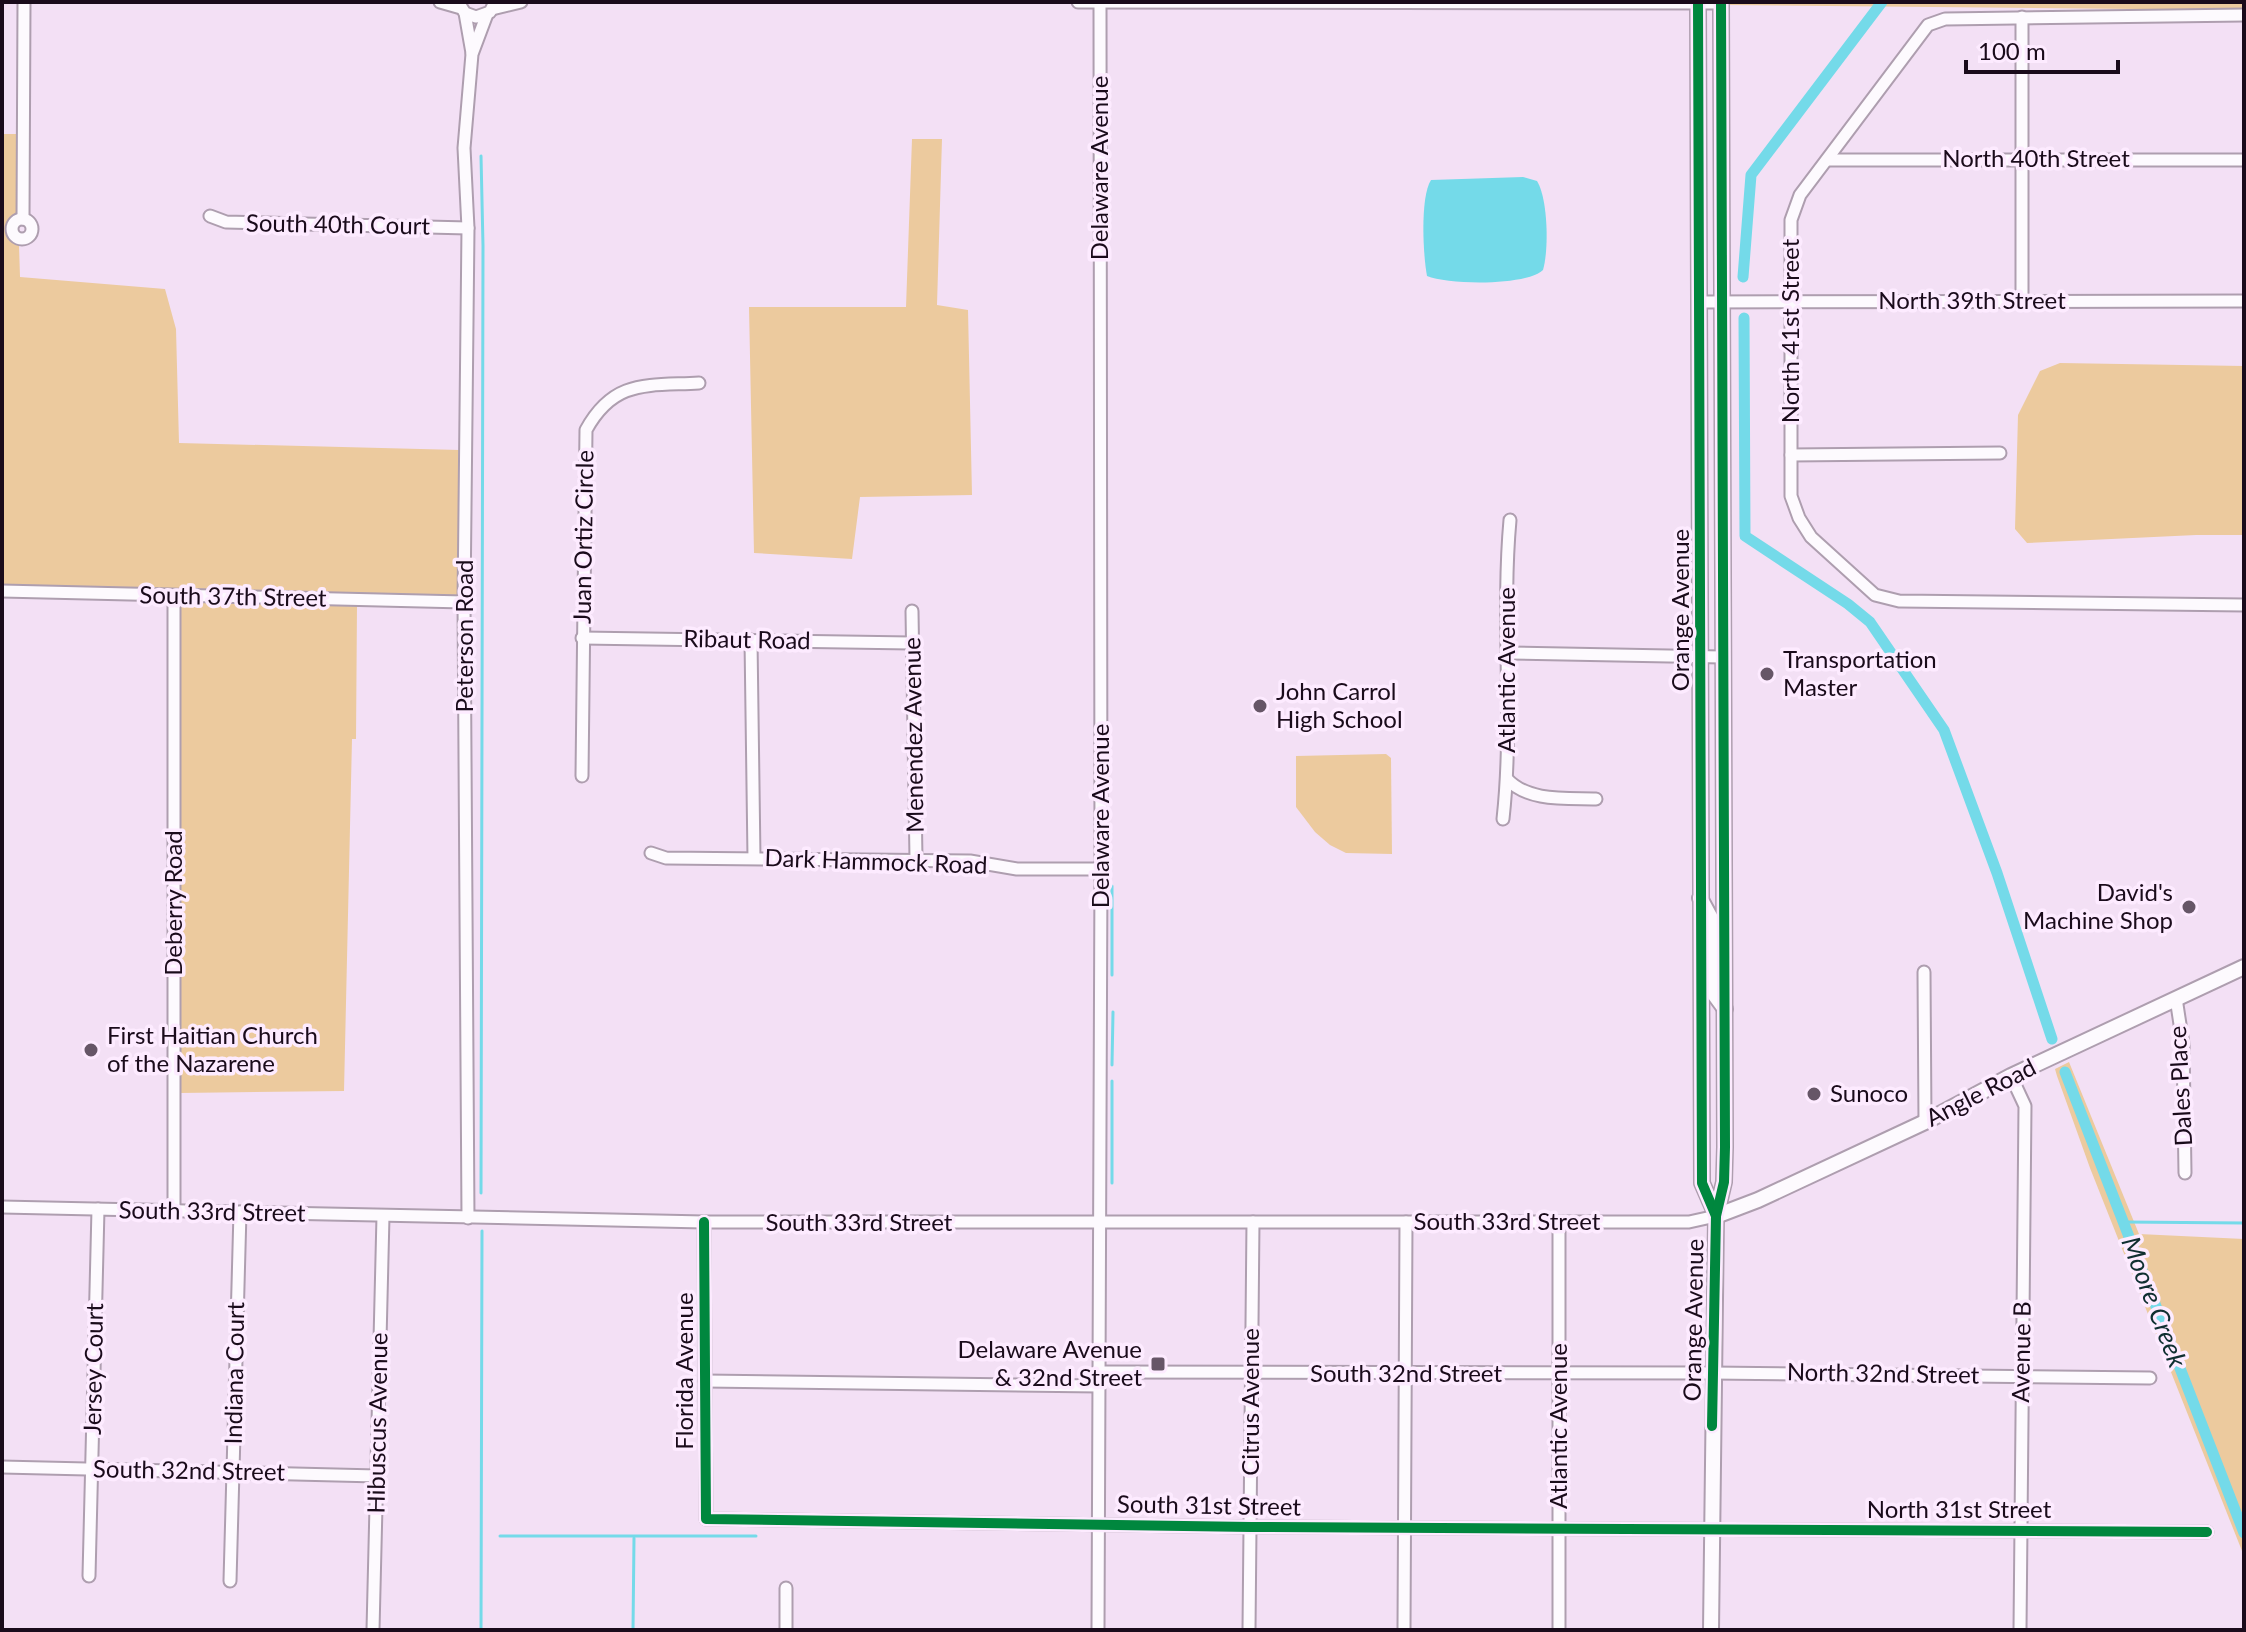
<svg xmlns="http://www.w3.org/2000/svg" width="2246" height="1632" font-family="Lato,sans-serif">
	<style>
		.green { fill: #ecca9e }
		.water { fill: #74dae9 }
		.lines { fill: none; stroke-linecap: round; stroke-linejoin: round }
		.stream { stroke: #74dae9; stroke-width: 3 }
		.canal { stroke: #74dae9; stroke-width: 11 }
		.minor-casing { stroke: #ae9eaf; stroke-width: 15 }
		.major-casing { stroke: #ae9eaf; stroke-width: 18 }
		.minor { stroke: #fdfafe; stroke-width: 11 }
		.major { stroke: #fdfafe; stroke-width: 14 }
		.cycleway-casing { stroke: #fdebff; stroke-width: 15 }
		.cycleway { stroke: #00873e; stroke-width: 10 }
		.poi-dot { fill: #665667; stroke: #fdebff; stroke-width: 3 }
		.labels { text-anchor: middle; stroke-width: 7; stroke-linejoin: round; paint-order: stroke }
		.street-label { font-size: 24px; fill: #1a0b1b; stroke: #fdebff }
		.poi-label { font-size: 24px; fill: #1a0b1b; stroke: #fdebff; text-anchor: start }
		.water-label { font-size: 26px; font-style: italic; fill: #0f2f31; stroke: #fdebff }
	</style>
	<rect width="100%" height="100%" fill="#f3e0f5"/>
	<g class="green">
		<path d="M1727 2H2244V10L1727 5Z"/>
		<path d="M2 134H17V215L10 219 6 230 9 239 19 245 20 277 165 289 176 329 179 443 460 450 458 597 2 586Z"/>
		<path d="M912 139H942L937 305 968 310 972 495 860 497 852 559 754 553 749 307H906Z"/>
		<path d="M2060 363 2244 366V535H2196L2027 543 2015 529 2018 415 2040 371Z"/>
		<path d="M180 601 357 605 356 739H352L344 1091 180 1093Z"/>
		<path d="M1386 754 1391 758 1392 854 1346 853 1330 845 1315 832 1296 807V756Z"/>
		<path d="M2069 1062 2139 1234 2244 1239V1556L2090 1168 2057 1076 2055 1069Z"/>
	</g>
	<path class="water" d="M1523 177 1537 181C1548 199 1549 250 1543 270 1526 286 1449 285 1427 276 1423 255 1420 197 1431 180Z"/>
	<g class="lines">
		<g class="stream">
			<path d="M481 156 483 246 481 1193"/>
			<path d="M1112 886V975"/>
			<path d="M1112 1065 1113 1012"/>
			<path d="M1112 1081V1183"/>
			<path d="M2123 1222 2244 1223"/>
			<path d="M500 1536H756"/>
			<path d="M481 1630 482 1231"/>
			<path d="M633 1630 634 1538"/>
		</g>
		<g class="canal">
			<path d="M1743 277 1751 175 1882 2"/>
			<path d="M1744 318 1745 536 1848 604 1870 622 1944 730 1997 873 2052 1039"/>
			<path d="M2065 1072 2244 1533"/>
		</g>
		<defs>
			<g id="minor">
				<path d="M440 2 461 8"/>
				<path d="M458 2 465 13 476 17 490 12 495 2"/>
				<path d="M1078 2 1721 3"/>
				<path d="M492 9 521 2"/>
				<path d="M465 13 472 53"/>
				<path d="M2244 15 1945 19 1928 25 1800 195 1791 220V496L1799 518 1811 537 1875 595 1899 601 2244 605"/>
				<path d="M2022 17V300"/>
				<path d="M1828 160H2244"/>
				<path d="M210 216 226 222 468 228"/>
				<circle cx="22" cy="229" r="10"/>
				<path d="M23 219 24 2"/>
				<path d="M1700 302 2244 301"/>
				<path d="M1791 455 2000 453"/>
				<path d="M2 591 464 602"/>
				<path d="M174 596V1211"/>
				<path d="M912 611 916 859"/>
				<path d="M582 638 911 643"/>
				<path d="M751 640 754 858"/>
				<path d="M1509 653 1722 657"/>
				<path d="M582 776 586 430C614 379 647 386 699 383"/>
				<path d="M1507 779C1528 802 1567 798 1596 799"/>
				<path d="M1503 819C1514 720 1501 619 1510 520"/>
				<path d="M651 853 666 858 970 861 1017 869H1101"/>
				<path d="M1924 972 1925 1122"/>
				<path d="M2176 998 2183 1044 2185 1173"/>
				<path d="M2011 1076 2025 1106 2020 1630"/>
				<path d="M2 1207 704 1222H1689L1716 1216"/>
				<path d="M468 1218 464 602 468 228 464 148 472 54 487 14"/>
				<path d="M704 1222 706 1519 1251 1527 2207 1532"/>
				<path d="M1559 1222V1630"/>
				<path d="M1099 1372 1712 1373 2150 1378"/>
				<path d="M705 1381 1099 1386"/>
				<path d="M2 1467 377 1476"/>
				<path d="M89 1576 98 1209"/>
				<path d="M230 1581 240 1212"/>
				<path d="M373 1630 383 1216"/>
				<path d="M786 1630V1588"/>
				<path d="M1098 1630 1101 869 1100 2"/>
				<path d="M1249 1630 1253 1222"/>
				<path d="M1404 1630 1406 1222"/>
			</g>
			<g id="major">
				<path d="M1698 2 1702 1183 1716 1215"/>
				<path d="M1700 898 1712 920 1714 994 1725 1009"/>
				<path d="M1716 1216 1758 1200 1925 1122 2011 1076 2244 967"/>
				<path d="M1711 1630 1716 1216 1724 1182 1725 1147 1721 2"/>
			</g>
		</defs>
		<use href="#minor" class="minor-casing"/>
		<use href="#major" class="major-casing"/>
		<use href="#minor" class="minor"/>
		<use href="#major" class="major"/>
		<defs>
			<g id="cycleway">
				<path d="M1698 2 1702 1183 1716 1216"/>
				<path d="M704 1222 706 1519 1251 1527 2207 1532"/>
				<path d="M1712 1426 1716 1216 1724 1182 1725 1147 1721 2"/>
			</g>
		</defs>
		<use href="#cycleway" class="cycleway-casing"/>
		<use href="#cycleway" class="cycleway"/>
	</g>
	<g class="poi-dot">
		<circle cx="1767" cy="674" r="8"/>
		<circle cx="1260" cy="706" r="8"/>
		<circle cx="2189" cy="907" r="8"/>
		<circle cx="91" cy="1050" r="8"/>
		<circle cx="1814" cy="1094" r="8"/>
		<rect x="1150" y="1356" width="16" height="16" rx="4"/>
	</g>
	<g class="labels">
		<g class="street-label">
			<text x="2036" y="167">North 40th Street</text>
			<text transform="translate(1100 168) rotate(-90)" y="8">Delaware Avenue</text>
			<text transform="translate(338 225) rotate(1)" y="8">South 40th Court</text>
			<text x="1972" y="309">North 39th Street</text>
			<text transform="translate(1791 331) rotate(-90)" y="8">North 41st Street</text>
			<text transform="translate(584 537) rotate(-89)" y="8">Juan Ortiz Circle</text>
			<text transform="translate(233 597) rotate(1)" y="8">South 37th Street</text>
			<text transform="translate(1681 610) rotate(-90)" y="8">Orange Avenue</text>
			<text transform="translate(465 636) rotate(-90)" y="8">Peterson Road</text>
			<text transform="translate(747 640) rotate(1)" y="8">Ribaut Road</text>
			<text transform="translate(1507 670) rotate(-90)" y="8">Atlantic Avenue</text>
			<text transform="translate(914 735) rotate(-91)" y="8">Menendez Avenue</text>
			<text transform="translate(1101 816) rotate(-90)" y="8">Delaware Avenue</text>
			<text transform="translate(876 862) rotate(2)" y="8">Dark Hammock Road</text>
			<text transform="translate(174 903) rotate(-90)" y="8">Deberry Road</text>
			<text transform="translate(2181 1086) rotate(-93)" y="8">Dales Place</text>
			<text transform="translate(1981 1093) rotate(-27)" y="8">Angle Road</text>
			<text transform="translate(212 1212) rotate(1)" y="8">South 33rd Street</text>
			<text x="1507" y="1230">South 33rd Street</text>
			<text x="859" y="1231">South 33rd Street</text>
			<text transform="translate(1694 1320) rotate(-89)" y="8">Orange Avenue</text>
			<text transform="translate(2022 1352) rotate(-89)" y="8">Avenue B</text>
			<text transform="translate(94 1369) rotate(-89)" y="8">Jersey Court</text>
			<text transform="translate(685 1371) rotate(-90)" y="8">Florida Avenue</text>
			<text transform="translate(235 1373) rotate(-89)" y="8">Indiana Court</text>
			<text x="1406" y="1382">South 32nd Street</text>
			<text transform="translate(1883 1374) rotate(1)" y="8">North 32nd Street</text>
			<text transform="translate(1251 1402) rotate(-90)" y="8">Citrus Avenue</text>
			<text transform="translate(378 1423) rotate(-89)" y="8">Hibuscus Avenue</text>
			<text transform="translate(1559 1426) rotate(-90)" y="8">Atlantic Avenue</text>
			<text transform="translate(189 1471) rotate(1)" y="8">South 32nd Street</text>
			<text transform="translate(1209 1506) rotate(1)" y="8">South 31st Street</text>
			<text x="1959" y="1518">North 31st Street</text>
		</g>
		<g class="poi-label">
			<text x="1783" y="668">Transportation<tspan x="1783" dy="28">Master</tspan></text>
			<text x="1276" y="700">John Carrol<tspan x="1276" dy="28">High School</tspan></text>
			<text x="2173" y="901" text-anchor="end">David's<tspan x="2173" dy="28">Machine Shop</tspan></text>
			<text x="107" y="1044">First Haitian Church<tspan x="107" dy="28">of the Nazarene</tspan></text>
			<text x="1830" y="1102">Sunoco</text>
			<text x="1142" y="1358" text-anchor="end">Delaware Avenue<tspan x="1142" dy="28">&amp; 32nd Street</tspan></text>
		</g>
		<g class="water-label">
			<text transform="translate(2154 1302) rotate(69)" y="9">Moore Creek</text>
		</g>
	</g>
	<rect width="2246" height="1632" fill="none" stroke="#1a0b1b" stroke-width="8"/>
	<path d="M1966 60v12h152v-12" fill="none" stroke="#1a0b1b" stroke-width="4"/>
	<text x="1978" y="60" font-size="24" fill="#1a0b1b" stroke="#fdebff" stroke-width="6" paint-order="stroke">100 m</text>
</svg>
